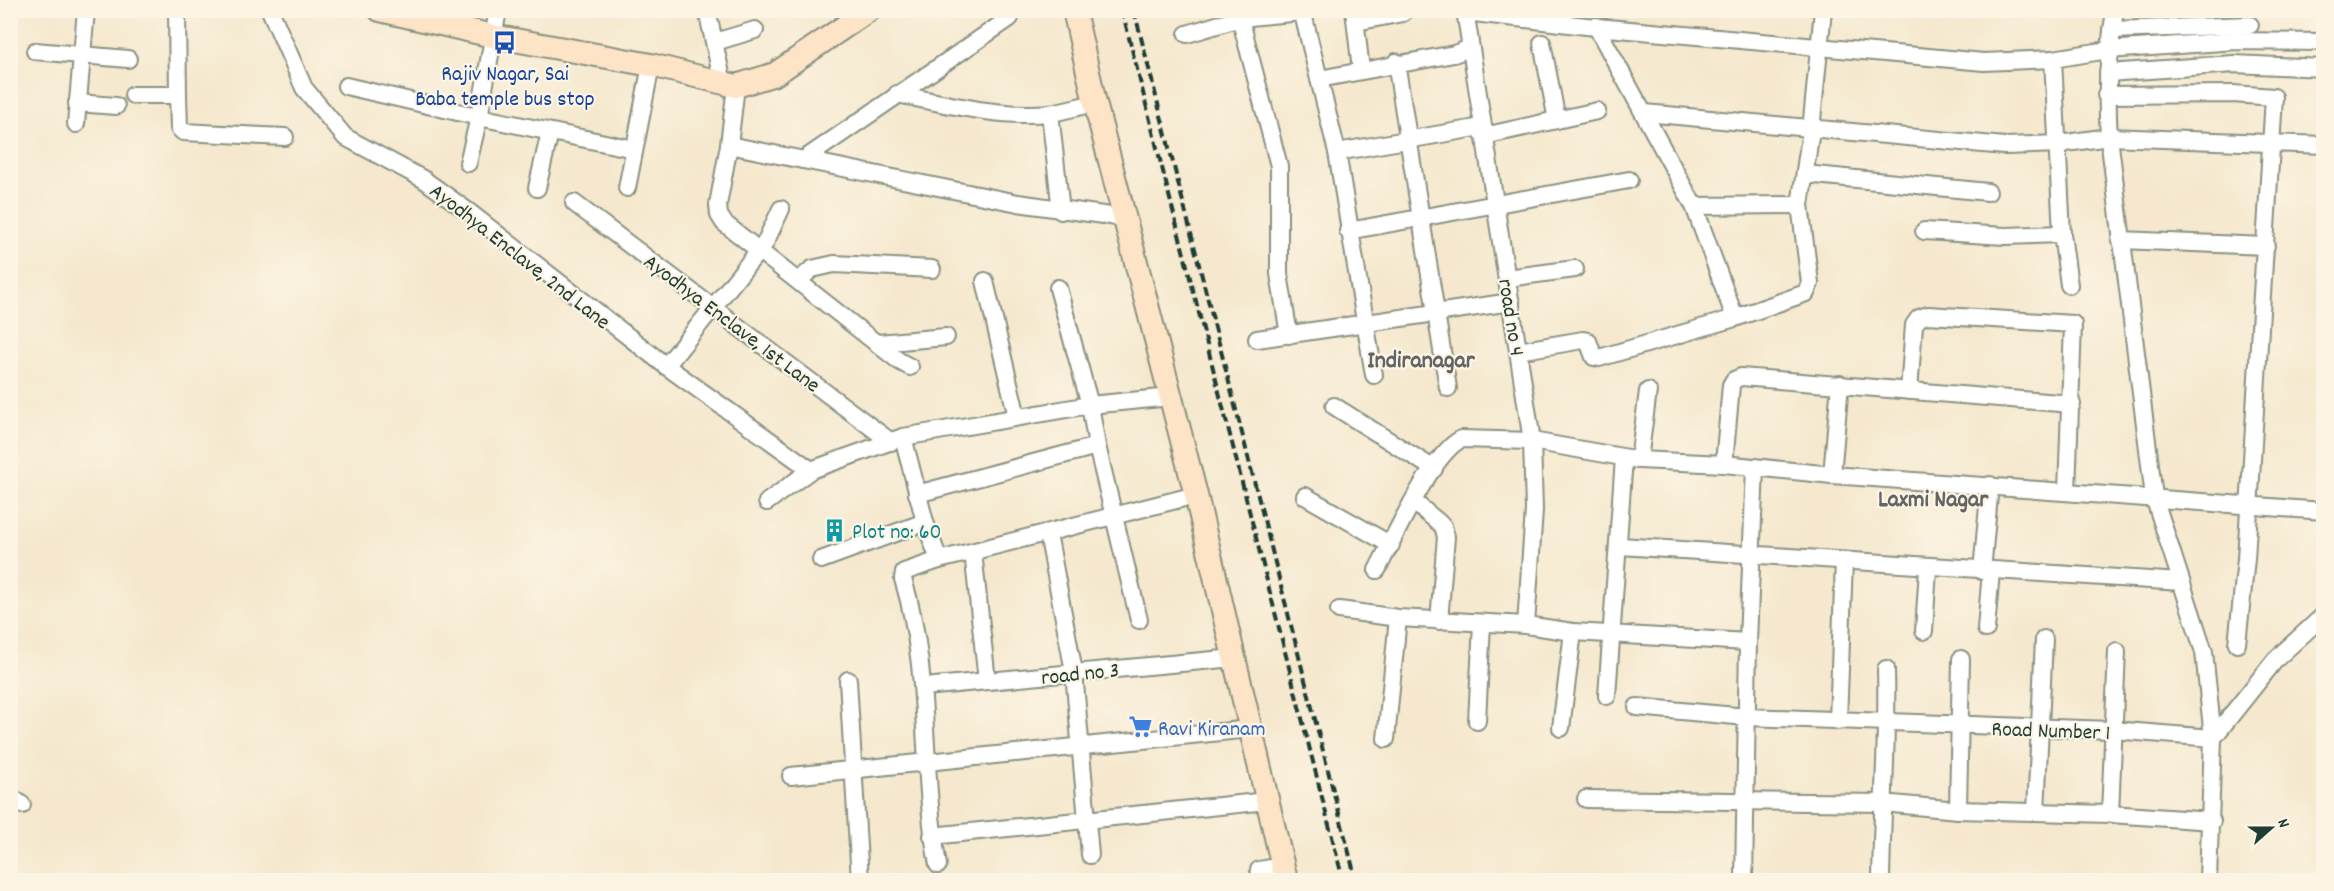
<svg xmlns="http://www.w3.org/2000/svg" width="2334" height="891" font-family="Dekko,sans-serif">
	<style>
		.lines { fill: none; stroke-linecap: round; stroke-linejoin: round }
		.street-casing { stroke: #8a9281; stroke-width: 20 }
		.secondary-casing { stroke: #8a9281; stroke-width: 26 }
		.street { stroke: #fff; stroke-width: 16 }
		.secondary { stroke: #fee4c6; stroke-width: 22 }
		.rail { stroke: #1f3d34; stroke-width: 4; stroke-dasharray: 9 4.5; stroke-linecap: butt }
		.labels { text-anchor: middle; stroke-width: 4.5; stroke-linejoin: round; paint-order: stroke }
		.transit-label { font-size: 22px; fill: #164399; stroke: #fcf5e5 }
		.street-label { font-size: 22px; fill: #1f3d34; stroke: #fcf5e5 }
		.culture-label { font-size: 22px; fill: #0d838f; stroke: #fcf5e5; text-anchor: start }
		.shop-label { font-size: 22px; fill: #366cbe; stroke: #fcf5e5; text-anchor: start }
		.neighbourhood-label { font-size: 24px; font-weight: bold; fill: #636565; stroke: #fcf5e5 }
	</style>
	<rect width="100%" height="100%" fill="#fcf5e5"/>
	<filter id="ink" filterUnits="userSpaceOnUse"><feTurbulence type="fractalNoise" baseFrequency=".0167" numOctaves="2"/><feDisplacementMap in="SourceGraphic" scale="12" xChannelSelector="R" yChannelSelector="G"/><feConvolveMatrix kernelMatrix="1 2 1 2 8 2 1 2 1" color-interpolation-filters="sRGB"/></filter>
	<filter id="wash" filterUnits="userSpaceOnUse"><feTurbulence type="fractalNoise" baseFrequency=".008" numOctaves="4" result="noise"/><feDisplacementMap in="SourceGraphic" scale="24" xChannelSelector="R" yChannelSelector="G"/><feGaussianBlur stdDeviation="1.35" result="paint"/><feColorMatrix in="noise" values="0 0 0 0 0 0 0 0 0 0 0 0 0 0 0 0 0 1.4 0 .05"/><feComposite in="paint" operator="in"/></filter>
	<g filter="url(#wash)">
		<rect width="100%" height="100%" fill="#f5e8ce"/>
	</g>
	<g filter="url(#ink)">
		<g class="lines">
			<defs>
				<g id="street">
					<path d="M270 10 304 88 345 137 423 179 469 212 666 366 811 470"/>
					<path d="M707 10 723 83"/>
					<path d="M1238 10 1279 166V274L1289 335"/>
					<path d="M1302 10 1337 152 1374 375"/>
					<path d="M1354 10 1361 70"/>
					<path d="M1465 10 1532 441 1534 510 1526 625"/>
					<path d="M2115 10C2108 53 2106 94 2109 137L2154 497 2204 652 2213 738 2208 880"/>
					<path d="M1465 12 1586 26 1984 62 2053 59 2108 50 2236 41 2324 42"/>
					<path d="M1356 22 1403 13"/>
					<path d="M1596 26 1694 206 1735 318"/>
					<path d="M2112 30 2250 25"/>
					<path d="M1187 34 1240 18 1302 12"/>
					<path d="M715 42 755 30"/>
					<path d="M1542 43 1557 120"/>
					<path d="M35 51 128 59"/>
					<path d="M2053 59 2062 234 2069 285"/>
					<path d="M1396 62 1448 388"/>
					<path d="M2108 73 2234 64 2324 68"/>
					<path d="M1319 79 1454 54 1470 48"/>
					<path d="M346 86 479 117 634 149"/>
					<path d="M736 86 729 145 718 205 719 215 724 223 899 361 910 367"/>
					<path d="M897 94C946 104 1000 118 1049 113 1064 111 1080 106 1095 103"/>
					<path d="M133 95H178L177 10"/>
					<path d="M178 95 179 128 183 132 285 137"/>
					<path d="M2106 95 2233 94 2274 97 2246 559 2237 644"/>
					<path d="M77 103 116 106"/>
					<path d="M1050 113 1061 211"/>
					<path d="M1645 113 2005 146 2059 144 2109 137 2324 145"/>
					<path d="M76 124 86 10"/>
					<path d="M1484 136 1597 111"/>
					<path d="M729 145 1018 203 1124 218"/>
					<path d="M1337 152 1482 127"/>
					<path d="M803 160 1010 18"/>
					<path d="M468 163 479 117 498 10"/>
					<path d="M1805 174 1988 192"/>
					<path d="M537 188 550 132"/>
					<path d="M627 188 651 65"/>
					<path d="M574 203 891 442"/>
					<path d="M1694 206 1800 205"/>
					<path d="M1348 231 1629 180"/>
					<path d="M1924 231 2005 236 2062 234"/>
					<path d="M2120 240 2266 246"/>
					<path d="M1507 278 1575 269"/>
					<path d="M798 281 812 269 834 264 932 269"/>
					<path d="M985 281 1017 417"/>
					<path d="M1058 288 1090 405 1097 446 1139 620"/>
					<path d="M1257 339 1511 302"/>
					<path d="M878 343 946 337"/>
					<path d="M1518 351 1583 340 1588 341 1594 357 1599 358 1735 318 1806 293 1810 283 1800 205 1811 130 1823 10"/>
					<path d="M666 366 765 243 781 209"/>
					<path d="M1909 391 1914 325 1919 318 1928 315 2073 324 2067 491"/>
					<path d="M1334 406 1434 469"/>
					<path d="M903 437 925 522 939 560"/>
					<path d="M1639 460 1648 391"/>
					<path d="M1724 464 1731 385 1734 380 1741 377 2072 404"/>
					<path d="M1832 475 1840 384"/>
					<path d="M917 494 1097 446"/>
					<path d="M1305 496 1391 545"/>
					<path d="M767 502 811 470 903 437 1090 405 1171 397"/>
					<path d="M1414 502 1443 526 1446 537 1439 621"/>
					<path d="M1048 533 1074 672 1090 855"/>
					<path d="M1620 546 2181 582"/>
					<path d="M973 552 987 681"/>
					<path d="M821 560 925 522"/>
					<path d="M1377 570C1394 538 1431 455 1461 439L1532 441 1639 460 1724 464 1832 475 2324 511"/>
					<path d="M1982 571 1990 485"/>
					<path d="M1339 610 1398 618 1526 625 1573 632 1748 642"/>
					<path d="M1986 629 1991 571"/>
					<path d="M1924 631 1928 568"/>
					<path d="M848 680 860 880"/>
					<path d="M924 687 1235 658"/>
					<path d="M1607 696 1624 458"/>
					<path d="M1637 707 1747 717 2112 730 2213 738 2276 659 2324 615"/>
					<path d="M1477 721 1482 623"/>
					<path d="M1838 721 1844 561"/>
					<path d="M1561 728 1573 632"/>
					<path d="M1386 739 1398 618"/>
					<path d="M791 776 1250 729"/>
					<path d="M10 796 22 805"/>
					<path d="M1586 799 1882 803 1958 810 2110 814 2212 821"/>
					<path d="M1958 810 1961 659"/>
					<path d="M2036 812 2044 639"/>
					<path d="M2110 814 2117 651"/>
					<path d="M932 836 1267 801"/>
					<path d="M938 865C920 770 932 673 903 579L904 572 939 560 1196 495"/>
					<path d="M1259 870 1282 866"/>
					<path d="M1744 880 1748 642 1755 467"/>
					<path d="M1881 880C1882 810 1888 739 1886 669"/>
				</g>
				<g id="secondary">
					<path d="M380 10 493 36 651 65 736 86 775 74 869 10"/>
					<path d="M1074 10 1095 103 1196 495 1286 880"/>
				</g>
			</defs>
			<use href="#street" class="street-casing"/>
			<use href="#secondary" class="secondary-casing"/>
			<use href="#street" class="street"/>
			<use href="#secondary" class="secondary"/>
			<g class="rail">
				<path d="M1122 10 1343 880"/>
				<path d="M1134 10 1356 880"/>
			</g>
		</g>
	</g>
	<defs>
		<symbol id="bus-bare" viewBox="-9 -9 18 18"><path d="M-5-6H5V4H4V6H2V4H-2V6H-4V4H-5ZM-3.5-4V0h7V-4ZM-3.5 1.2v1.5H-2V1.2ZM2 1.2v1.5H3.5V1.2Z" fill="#1a4fb4" stroke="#fcf5e5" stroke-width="2.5" paint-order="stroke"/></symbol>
		<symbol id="building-bare" viewBox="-9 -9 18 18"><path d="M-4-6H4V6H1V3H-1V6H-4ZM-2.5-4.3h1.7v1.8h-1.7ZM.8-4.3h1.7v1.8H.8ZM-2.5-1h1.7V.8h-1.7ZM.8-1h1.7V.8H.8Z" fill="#0f9aa8" stroke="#fcf5e5" stroke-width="2.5" paint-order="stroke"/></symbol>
		<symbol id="supermarket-bare" viewBox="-9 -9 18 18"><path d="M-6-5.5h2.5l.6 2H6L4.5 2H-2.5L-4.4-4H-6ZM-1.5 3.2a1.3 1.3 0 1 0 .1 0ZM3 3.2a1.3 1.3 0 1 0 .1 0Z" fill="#3f7fe0" stroke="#fcf5e5" stroke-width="2.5" paint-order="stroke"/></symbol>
	</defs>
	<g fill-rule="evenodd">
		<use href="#bus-bare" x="488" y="26" width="33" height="33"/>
		<use href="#building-bare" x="818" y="514" width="33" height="33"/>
		<use href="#supermarket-bare" x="1124" y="710" width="33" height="33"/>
	</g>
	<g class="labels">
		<g class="transit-label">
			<text x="505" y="80">Rajiv Nagar, Sai<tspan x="505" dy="25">Baba temple bus stop</tspan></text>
		</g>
		<g class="street-label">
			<text transform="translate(521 255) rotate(38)" y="8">Ayodhya Enclave, 2nd Lane</text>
			<text transform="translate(1513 317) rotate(81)" y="8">road no 4</text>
			<text transform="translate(733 322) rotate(37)" y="8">Ayodhya Enclave, 1st Lane</text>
			<text transform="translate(1080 672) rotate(-6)" y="8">road no 3</text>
			<text transform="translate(2051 729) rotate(2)" y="8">Road Number 1</text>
		</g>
		<g class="culture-label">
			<text x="852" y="538">Plot no: 60</text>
		</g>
		<g class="shop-label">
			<text x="1158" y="735">Ravi Kiranam</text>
		</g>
		<g class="neighbourhood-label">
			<text x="1421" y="367">Indiranagar</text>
			<text x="1933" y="506">Laxmi Nagar</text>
		</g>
	</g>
	<rect width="2334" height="891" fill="none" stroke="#fcf5e5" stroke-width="36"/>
	<g transform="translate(2271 828) rotate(69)" stroke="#fcf5e5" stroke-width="4.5" paint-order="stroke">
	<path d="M0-4.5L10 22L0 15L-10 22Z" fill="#1f3d34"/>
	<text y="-9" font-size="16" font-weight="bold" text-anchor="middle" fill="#1f3d34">N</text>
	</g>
</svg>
